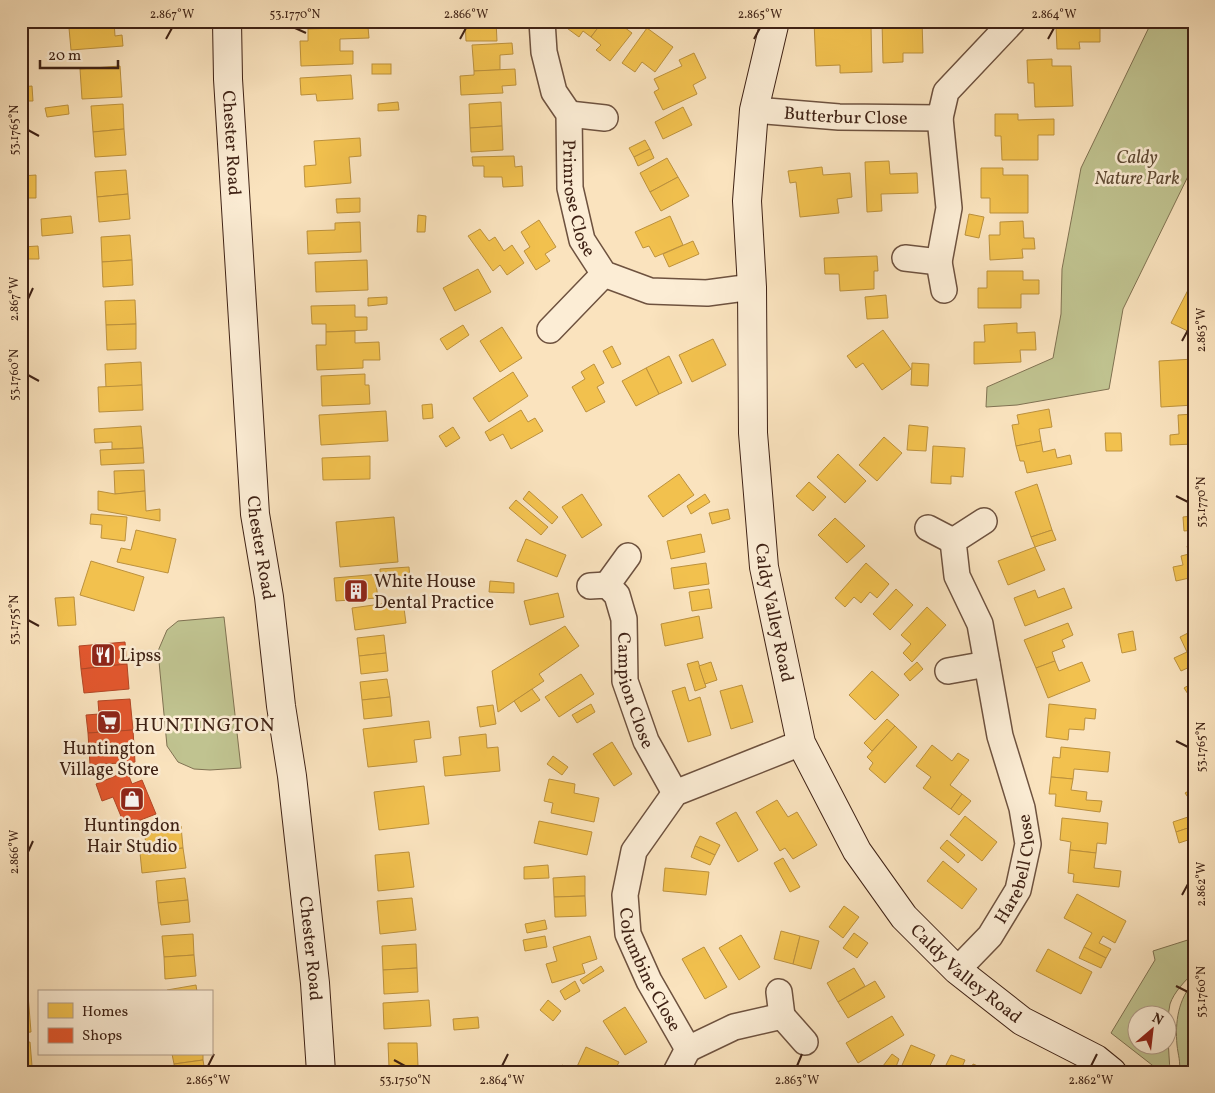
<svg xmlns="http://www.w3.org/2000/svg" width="1215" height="1093" font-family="Vollkorn,serif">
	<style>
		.green { fill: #c0c390; stroke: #807252; fill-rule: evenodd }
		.homes { fill: #f2c14e; stroke: #bc913d }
		.shops { fill: #e4572e; stroke: #b24726 }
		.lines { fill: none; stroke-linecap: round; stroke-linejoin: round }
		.street-casing { stroke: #6e523f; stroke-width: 28 }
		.secondary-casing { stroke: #3f2215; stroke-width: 30 }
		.street { stroke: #fcedd5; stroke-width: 25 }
		.secondary { stroke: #fcedd5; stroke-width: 28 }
		.ticks { fill: none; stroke: #3f2215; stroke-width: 2 }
		.labels { text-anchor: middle; stroke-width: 5; stroke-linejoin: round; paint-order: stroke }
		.street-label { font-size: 18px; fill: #3f2215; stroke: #fcedd5 }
		.park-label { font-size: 18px; font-style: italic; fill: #5f4a34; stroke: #fcedd5 }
		.poi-label { font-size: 18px; fill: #3f2215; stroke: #fcedd5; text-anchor: start }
		.quarter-label { font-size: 20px; letter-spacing: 1px; fill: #3f2215; stroke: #fcedd5 }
		.neatline { fill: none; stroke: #3f2215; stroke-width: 2 }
		.ticks-label { font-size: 12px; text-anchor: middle; fill: #3f2215 }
	</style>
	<rect width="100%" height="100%" fill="#fae3be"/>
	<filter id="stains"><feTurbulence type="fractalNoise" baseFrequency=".004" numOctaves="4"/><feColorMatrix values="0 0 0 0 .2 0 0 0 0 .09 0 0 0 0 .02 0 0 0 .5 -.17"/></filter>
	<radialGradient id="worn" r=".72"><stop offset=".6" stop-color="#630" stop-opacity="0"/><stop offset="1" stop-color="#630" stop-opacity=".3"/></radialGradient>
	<g class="green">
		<path d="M1152 21H1194V164L1123 309 1109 389 1017 405 986 407 987 387 1053 358 1061 314 1062 269 1081 168Z"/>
		<path d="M224 617 241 768 210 770 194 769 178 762 167 746 158 651 167 630 178 621Z"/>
		<path d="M1194 938V972C1185 981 1174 992 1170 1004 1166 1022 1169 1053 1170 1072H1161L1111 1033 1155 960 1153 951ZM1138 1016H1168V1046H1138Z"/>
		<path d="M1194 982V1072H1179C1181 1062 1178 1055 1177 1045 1175 1022 1178 999 1194 982Z"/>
	</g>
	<g class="homes">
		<path d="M79 21H114L115 36 122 35 123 46 71 50 69 28 80 27Z"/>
		<path d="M465 21H496L497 41H466Z"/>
		<path d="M562 21H603L591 37 583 31 579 37 560 23Z"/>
		<path d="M603 21H628L624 27 632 33 610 61 596 50 601 45 591 37Z"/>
		<path d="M847 21V26L871 25 872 72 840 73V65L816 66 814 22Z"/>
		<path d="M882 21H922L923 53H903V62L883 63Z"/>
		<path d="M1064 21H1100V42H1079L1080 49H1057L1056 26H1064Z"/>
		<path d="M368 27 369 38 340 39V51H353V64L301 66 300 41H308V29Z"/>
		<path d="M647 28 673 47 655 72 642 62 635 72 622 63Z"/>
		<path d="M512 43 513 54 500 55V70L474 71 472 45Z"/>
		<path d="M694 53 706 78 693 85 697 94 663 110 654 92 659 89 654 79 682 66 679 60Z"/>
		<path d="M1052 59V66H1071L1073 106 1035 107 1034 83H1028L1027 60Z"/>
		<rect x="372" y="64" width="19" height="10"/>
		<path d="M120 66 122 97 82 99 80 69Z"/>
		<path d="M515 69 516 85 502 86 503 93 461 95 460 76 474 75V71Z"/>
		<path d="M351 75 353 99 317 101 316 94 301 95 300 78Z"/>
		<path d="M32 86 33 101H21V87Z"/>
		<path d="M398 102 399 110 378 111V104Z"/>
		<path d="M501 102 502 126 470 128 469 104Z"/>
		<path d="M123 104 124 129 93 132 91 106Z"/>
		<path d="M68 105 69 114 47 117 45 108Z"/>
		<path d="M683 107 692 125 663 139 655 122Z"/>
		<path d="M995 114H1018V120L1054 119V135H1038V160H1002L1001 136H995Z"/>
		<path d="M502 126 503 150 471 152 470 128Z"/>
		<path d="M124 129 126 155 95 157 93 132Z"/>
		<path d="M360 138 361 156 349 157 351 183 305 187 304 166 316 165 314 141Z"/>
		<path d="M645 140 650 149 634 157 629 148Z"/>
		<path d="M650 149 654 158 638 166 634 157Z"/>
		<path d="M514 156 515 167 522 166 523 186 503 187 502 177H484V166H473L472 157Z"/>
		<path d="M667 158 678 177 650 192 640 173Z"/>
		<path d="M889 161 890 174 917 173 918 193 881 194 882 211 867 212 865 162Z"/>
		<path d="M822 167 823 175 850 173 852 197 837 199 839 213 800 217 796 182 790 183 788 171Z"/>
		<path d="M981 168H1003V175H1028V213H990V198H981Z"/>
		<path d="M126 170 128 194 97 197 95 172Z"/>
		<path d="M36 175V198H21V176Z"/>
		<path d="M678 177 689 196 661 211 650 192Z"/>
		<path d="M128 194 130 219 99 222 97 197Z"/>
		<path d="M360 198V212L337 213 336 199Z"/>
		<path d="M969 214 984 217 979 238 965 235Z"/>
		<path d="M418 215 426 216 425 232H417Z"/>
		<path d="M71 216 73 233 42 236 41 219Z"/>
		<path d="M670 216 683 245 655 257 649 246 643 248 635 232Z"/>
		<path d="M539 220 556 247 545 254 550 261 536 270 524 251 530 247 521 232Z"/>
		<path d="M1023 221 1024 238H1034L1035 249H1022L1023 258 990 260 989 235H1000V222Z"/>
		<path d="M360 222 361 252 308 254 307 231 335 230V223Z"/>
		<path d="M480 229 489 241 495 237 504 251 512 245 524 263 507 275 500 265 493 271 468 236Z"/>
		<path d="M130 235 132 260 102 262 101 237Z"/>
		<path d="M693 241 699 254 669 267 663 254Z"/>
		<path d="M38 246 39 259H23L22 247Z"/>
		<path d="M877 256 878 271H874V289L840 291 839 274H825L824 258Z"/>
		<path d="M132 260 133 285 103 287 102 262Z"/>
		<path d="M367 260 368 290 316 292 315 262Z"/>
		<path d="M478 269 491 292 455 311 443 288Z"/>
		<path d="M987 271H1023V280H1039V294H1021V308H978V288H987Z"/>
		<path d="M1188 290 1194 292V334L1171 323Z"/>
		<path d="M886 295 888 318 867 319 865 297Z"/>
		<path d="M387 297V304L368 306V298Z"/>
		<path d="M135 300 136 324 106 325 105 301Z"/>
		<path d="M355 305V317H367V330L326 332V324H312L311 306Z"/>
		<path d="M1017 323V333L1035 332 1036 350H1020L1021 362 974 364V342H985L984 325Z"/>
		<path d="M136 324V349L107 350 106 325Z"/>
		<path d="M463 325 469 335 447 350 440 339Z"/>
		<path d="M502 327 522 358 500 372 480 341Z"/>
		<path d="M883 330 911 369 882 390 863 363 856 368 847 356Z"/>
		<path d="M355 331V343L379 342 380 360H363V368L317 370 316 345H326V332Z"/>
		<path d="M713 339 726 365 692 382 679 355Z"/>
		<path d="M612 346 621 364 612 368 603 351Z"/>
		<path d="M669 356 682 383 659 394 646 368Z"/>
		<path d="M1194 359V405L1161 407 1159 361Z"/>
		<path d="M141 362 142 385 106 388 105 364Z"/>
		<path d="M912 363 929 364 928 386 911 385Z"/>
		<path d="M594 364 604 383 597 387 605 402 586 412 572 387 585 379 581 372Z"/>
		<path d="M646 368 659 394 636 406 622 381Z"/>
		<path d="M513 372 528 396 489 422 473 398Z"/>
		<path d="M365 374V385H369L370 404 322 406 321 376Z"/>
		<path d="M142 385 143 410 99 412 98 387Z"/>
		<path d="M432 404 433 418 423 419 422 405Z"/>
		<path d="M1049 409 1052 427 1039 429 1041 441 1016 446 1012 425 1019 424 1017 415Z"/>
		<path d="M521 410 528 422 535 418 543 431 511 449 503 434 490 441 485 432Z"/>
		<path d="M386 411 388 441 321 445 319 415Z"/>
		<path d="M1194 414V444L1170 445V435L1179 434 1178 415Z"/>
		<path d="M909 425 928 427 926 451 907 450Z"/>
		<path d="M141 426 143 448 112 449V442L95 443 94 429Z"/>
		<path d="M453 427 460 438 446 447 439 436Z"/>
		<path d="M1105 433H1121L1122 451H1106Z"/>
		<path d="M884 437 902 453 877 481 859 465Z"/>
		<path d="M1041 441 1043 452 1055 449 1057 458 1070 455 1072 464 1027 473 1024 461H1020L1016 446Z"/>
		<path d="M933 446 965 448 963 477 951 476V484L931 483Z"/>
		<path d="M143 448 144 463 101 465 100 450Z"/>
		<path d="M838 454 866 481 845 503 817 477Z"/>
		<path d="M370 456V479L323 480 322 458Z"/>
		<path d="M144 470 145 491 115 494 114 471Z"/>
		<path d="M679 474 694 495 663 517 648 496Z"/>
		<path d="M809 482 826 497 813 511 796 496Z"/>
		<path d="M1037 484 1052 530 1031 537 1015 492Z"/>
		<path d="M98 491 115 494 145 491 146 511 160 509V521L98 510Z"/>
		<path d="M529 491 558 517 552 524 523 499Z"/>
		<path d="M582 494 602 525 582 538 562 507Z"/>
		<path d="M705 494 710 502 691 514 687 506Z"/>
		<path d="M516 500 548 527 541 535 509 508Z"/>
		<path d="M1192 506H1194V530L1184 531 1183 517 1192 516Z"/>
		<path d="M728 509 730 519 712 524 709 513Z"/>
		<path d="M91 514 127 517 125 541 101 538 102 525 90 524Z"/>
		<path d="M394 517 398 562 340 567 336 522Z"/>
		<path d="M835 518 865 546 847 563 818 535Z"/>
		<path d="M136 530 176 539 168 573 117 562 121 548 131 550Z"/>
		<path d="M1052 530 1056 540 1035 547 1031 537Z"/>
		<path d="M701 534 705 552 671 559 667 541Z"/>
		<path d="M526 539 566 555 557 577 517 561Z"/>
		<path d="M1194 545V577L1176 581 1173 567 1183 565 1181 556 1189 554 1187 546Z"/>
		<path d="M1035 547 1045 570 1008 585 998 561Z"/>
		<path d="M91 561 144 577 134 611 80 595Z"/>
		<path d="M706 563 709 584 674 589 671 568Z"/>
		<path d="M866 563 889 584 877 598 870 592 861 603 854 597 845 607 835 598Z"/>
		<path d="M409 567 410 580 376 584 378 598 336 601 334 578 380 574V569Z"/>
		<path d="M490 581 514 583V593L489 592Z"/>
		<path d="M1064 588 1072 608 1025 626 1014 598 1035 590 1038 598Z"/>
		<path d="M709 589 712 608 692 611 689 592Z"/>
		<path d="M896 589 913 605 890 630 873 614Z"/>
		<path d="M558 593 564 617 530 625 524 601Z"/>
		<path d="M74 597 76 625 58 626 55 598Z"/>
		<path d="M403 601 406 623 355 630 352 608Z"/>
		<path d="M927 607 946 625 912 662 903 653 911 644 901 635Z"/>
		<path d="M699 616 703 638 665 646 661 624Z"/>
		<path d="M1068 623 1073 635 1062 640 1065 647 1052 652 1055 661 1036 668 1024 640Z"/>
		<path d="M565 626 579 646 539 674 544 681 498 712 492 671Z"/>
		<path d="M1194 630V665L1181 671 1174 658 1187 652 1180 637Z"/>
		<path d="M1133 631 1136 650 1122 653 1118 634Z"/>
		<path d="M384 635 386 653 359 656 357 638Z"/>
		<path d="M386 653 388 671 361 674 359 656Z"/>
		<path d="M698 661 706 687 695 691 687 664Z"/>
		<path d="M1055 661 1059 671 1082 662 1090 681 1048 698 1036 668Z"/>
		<path d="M711 662 717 680 705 684 699 666Z"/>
		<path d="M917 662 923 669 910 681 904 674Z"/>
		<path d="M872 671 899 695 875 720 849 695Z"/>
		<path d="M581 674 594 694 559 717 545 697Z"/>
		<path d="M387 679 390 697 362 700 360 682Z"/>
		<path d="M1194 682V699L1192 700 1184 688Z"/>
		<path d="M742 685 753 722 731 729 720 691Z"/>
		<path d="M685 687 689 701 700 697 711 735 688 742 672 691Z"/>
		<path d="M532 689 540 700 521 712 514 701Z"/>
		<path d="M390 697 392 716 364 719 362 700Z"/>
		<path d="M591 704 595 712 577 723 572 715Z"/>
		<path d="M1049 704 1096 709 1095 719 1085 718 1084 730 1069 729 1068 740 1046 737Z"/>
		<path d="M493 705 496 724 480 727 477 707Z"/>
		<path d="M887 719 895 726 872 751 864 743Z"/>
		<path d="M429 721 431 738 414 740 417 762 368 767 363 729Z"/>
		<path d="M895 726 917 747 885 783 869 769 873 763 867 757Z"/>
		<path d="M486 734 487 748 498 747 500 771 445 776 443 757 461 755 459 737Z"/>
		<path d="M612 742 632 774 614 786 593 754Z"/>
		<path d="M932 745 952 761 958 753 969 760 950 785 962 794 951 809 923 788 931 777 916 766Z"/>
		<path d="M1061 747 1110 752 1108 772 1074 769 1073 779 1051 777 1053 757 1060 758Z"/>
		<path d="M553 756 568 767 562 775 547 764Z"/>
		<path d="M1051 777 1073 779 1071 790 1087 792 1086 800 1102 801 1100 812 1055 806 1056 794H1049Z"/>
		<path d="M549 779 575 784 574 793 599 798 594 822 551 813 553 803 544 801Z"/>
		<path d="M424 786 429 824 379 830 374 792Z"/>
		<path d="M1194 788V806L1185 793Z"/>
		<path d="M962 794 971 801 959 815 951 809Z"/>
		<path d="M777 800 788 817 797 812 817 845 793 859 785 848 780 851 756 812Z"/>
		<path d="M736 812 758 850 738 862 716 823Z"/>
		<path d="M1194 815V826L1176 832 1173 822Z"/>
		<path d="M965 816 997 842 982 861 950 835Z"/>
		<path d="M1062 818 1108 823 1106 844 1097 843 1096 853 1070 850 1071 842 1060 840Z"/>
		<path d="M539 821 592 832 587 855 534 843Z"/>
		<path d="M181 826 183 848 147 852 144 830Z"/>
		<path d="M1194 826V838L1179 843 1176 832Z"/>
		<path d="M700 836 720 845 715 855 695 846Z"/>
		<path d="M947 840 965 855 958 863 940 848Z"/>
		<path d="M695 846 715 855 710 865 691 857Z"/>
		<path d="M183 848 186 868 142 873 140 853Z"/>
		<path d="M1070 850 1096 853 1094 868 1121 871 1119 887 1073 882 1074 874 1068 873Z"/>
		<path d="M409 852 414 887 378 891 375 855Z"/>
		<path d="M783 858 800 887 790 892 774 863Z"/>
		<path d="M943 861 977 889 962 909 927 881Z"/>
		<path d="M548 865 549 878 524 879V867Z"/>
		<path d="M665 868 709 872 706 895 663 891Z"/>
		<path d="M585 876V896L554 897 553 878Z"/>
		<path d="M185 878 188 900 158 903 156 881Z"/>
		<path d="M1077 894 1126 921 1115 943 1103 936 1099 943 1111 949 1106 958 1084 947 1092 933 1064 918Z"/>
		<path d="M585 896 586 916 555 917 554 897Z"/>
		<path d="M412 898 416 930 380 934 377 901Z"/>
		<path d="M188 900 190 922 161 925 158 903Z"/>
		<path d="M844 906 859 917 843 938 829 927Z"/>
		<path d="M545 920 547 929 527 933 525 924Z"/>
		<path d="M781 931 800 936 793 964 774 959Z"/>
		<path d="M854 933 868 943 857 958 843 948Z"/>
		<path d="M193 934 194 955 164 957 162 936Z"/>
		<path d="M741 935 760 967 739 980 719 948Z"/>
		<path d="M545 936 547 947 525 951 523 940Z"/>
		<path d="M590 936 597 959 582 964 585 973 552 983 546 964 557 961 553 947Z"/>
		<path d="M800 936 819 941 811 969 793 964Z"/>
		<path d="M416 944 417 968 383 970 382 946Z"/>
		<path d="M704 947 727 987 705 999 682 959Z"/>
		<path d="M1084 947 1106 958 1101 968 1079 958Z"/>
		<path d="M1048 949 1092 972 1081 994 1036 971Z"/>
		<path d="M194 955 196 976 165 979 164 957Z"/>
		<path d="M601 966 604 971 583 984 580 980Z"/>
		<path d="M417 968 418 992 384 994 383 970Z"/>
		<path d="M854 968 865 986 838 1002 827 983Z"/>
		<path d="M575 981 580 991 565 1000 560 991Z"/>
		<path d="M875 981 885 997 848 1018 838 1002Z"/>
		<path d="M21 983H27L29 1007 21 1008Z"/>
		<path d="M196 985 197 992H167V990Z"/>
		<path d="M429 1000 431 1026 384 1029 383 1003Z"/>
		<path d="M548 1000 561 1011 553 1021 540 1010Z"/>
		<path d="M29 1007 31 1032 21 1033V1008Z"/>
		<path d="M625 1007 647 1042 625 1055 603 1021Z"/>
		<path d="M892 1016 904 1035 858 1063 846 1043Z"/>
		<path d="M478 1017 479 1028 454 1030 453 1019Z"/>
		<path d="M30 1042 32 1066 21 1067V1043Z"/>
		<path d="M388 1043H417L418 1066 389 1067Z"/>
		<path d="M911 1045 935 1055 927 1072H899Z"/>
		<path d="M586 1047 619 1062 614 1072H559L562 1065 575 1071Z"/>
		<path d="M172 1054H203V1060L174 1064Z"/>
		<path d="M892 1054 899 1059 894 1072H884L880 1070Z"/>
		<path d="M951 1055 965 1060 960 1072 943 1071Z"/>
		<path d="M203 1060 205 1072H175L174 1064Z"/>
		<path d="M973 1064 992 1072H970Z"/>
		<path d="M418 1066V1072H389V1067Z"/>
	</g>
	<g class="shops">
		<path d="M125 642 127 664 81 669 79 646Z"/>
		<path d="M127 664 129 689 84 693 81 669Z"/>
		<path d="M130 699 133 730 88 733 86 715 99 714 98 701Z"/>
		<path d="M133 730 135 762 90 765 88 733Z"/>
		<path d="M127 771 132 784 142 780 156 814 125 826 113 797 102 801 96 784Z"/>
	</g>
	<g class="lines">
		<defs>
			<g id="street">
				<path id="s1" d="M542 21 544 52 554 92 569 114 570 188 582 240 604 274 650 291 707 293 752 287"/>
				<path id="s2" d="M754 110 839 117 940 118 946 92 1013 21"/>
				<path d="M569 114 605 118"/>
				<path d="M905 258 939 262 949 208 940 118"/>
				<path d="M939 262 944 290"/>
				<path d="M550 330 604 274"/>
				<path d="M928 528 953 541"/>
				<path d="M607 585 628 556"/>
				<path id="s3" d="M590 586 607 585 617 595 624 619 625 681 646 741 675 793"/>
				<path d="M948 671 987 664"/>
				<path id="s4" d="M801 743 675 793 634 851 625 895 628 934 649 981 688 1049 734 1027 782 1016 805 1042"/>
				<path id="s5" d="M957 970 990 936 1018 890 1028 844 1022 808 1000 736 980 624 957 576 953 541 984 521"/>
				<path d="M779 992 782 1016"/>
				<path d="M676 1072 688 1049"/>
			</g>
			<g id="secondary">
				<path id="s6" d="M227 21 228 79 255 514 269 597 281 706 292 776 315 983 321 1072"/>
				<path id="s7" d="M775 21 754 110 747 201 752 287 753 433 764 567 801 743 857 851 904 917 957 970 1022 1021 1096 1059 1112 1072"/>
			</g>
		</defs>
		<use href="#street" class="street-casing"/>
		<use href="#secondary" class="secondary-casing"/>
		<use href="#street" class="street"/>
		<use href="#secondary" class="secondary"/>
	</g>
	<path class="ticks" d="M295 28 306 33M166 39 172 28M460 39 466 28M754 39 760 28M1048 39 1054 28M28 130 39 136M28 299 33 288M1182 341 1188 330M28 375 39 381M1176 496 1188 502M28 620 39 626M1176 741 1188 747M28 852 33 841M1182 895 1188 884M1176 986 1188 992M394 1060 405 1066M208 1066 214 1054M502 1066 508 1054M797 1066 802 1054M1091 1066 1097 1054"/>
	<defs>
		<symbol id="building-square" viewBox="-11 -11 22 22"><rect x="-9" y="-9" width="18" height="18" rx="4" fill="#8f2418" stroke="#fcedd5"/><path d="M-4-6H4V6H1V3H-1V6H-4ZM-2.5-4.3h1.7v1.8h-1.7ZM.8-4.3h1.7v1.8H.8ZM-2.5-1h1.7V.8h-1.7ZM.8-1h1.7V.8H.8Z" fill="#fff"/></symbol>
		<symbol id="restaurant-square" viewBox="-11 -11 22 22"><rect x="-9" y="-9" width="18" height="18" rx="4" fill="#8f2418" stroke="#fcedd5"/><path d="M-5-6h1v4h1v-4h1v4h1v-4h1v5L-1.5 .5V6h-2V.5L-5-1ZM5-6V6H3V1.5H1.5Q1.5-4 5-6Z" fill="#fff"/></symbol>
		<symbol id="supermarket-square" viewBox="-11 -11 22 22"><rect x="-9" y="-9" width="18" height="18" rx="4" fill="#8f2418" stroke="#fcedd5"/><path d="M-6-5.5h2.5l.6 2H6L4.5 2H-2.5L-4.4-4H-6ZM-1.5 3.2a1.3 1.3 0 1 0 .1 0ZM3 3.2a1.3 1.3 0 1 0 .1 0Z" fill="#fff"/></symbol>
		<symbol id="shop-square" viewBox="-11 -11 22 22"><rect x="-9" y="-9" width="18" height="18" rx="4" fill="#8f2418" stroke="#fcedd5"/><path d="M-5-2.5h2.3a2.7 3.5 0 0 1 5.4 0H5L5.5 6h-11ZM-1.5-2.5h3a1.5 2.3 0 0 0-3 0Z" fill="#fff"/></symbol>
	</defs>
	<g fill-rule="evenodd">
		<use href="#building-square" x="342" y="577" width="28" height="28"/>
		<use href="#restaurant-square" x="89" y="641" width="28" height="28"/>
		<use href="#supermarket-square" x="95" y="708" width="28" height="28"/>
		<use href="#shop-square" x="118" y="785" width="28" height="28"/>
	</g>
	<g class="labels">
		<g class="street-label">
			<text dy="6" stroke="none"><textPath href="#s2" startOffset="92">Butterbur Close</textPath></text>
			<text dy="6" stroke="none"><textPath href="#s6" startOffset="122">Chester Road</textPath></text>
			<text dy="6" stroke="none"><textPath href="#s1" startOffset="184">Primrose Close</textPath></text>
			<text dy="6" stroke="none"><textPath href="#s6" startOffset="528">Chester Road</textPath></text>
			<text dy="6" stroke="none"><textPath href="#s7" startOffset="596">Caldy Valley Road</textPath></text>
			<text dy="6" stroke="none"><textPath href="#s3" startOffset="129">Campion Close</textPath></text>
			<text dy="6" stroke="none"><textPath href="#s5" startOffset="121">Harebell Close</textPath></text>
			<text dy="6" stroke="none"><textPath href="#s6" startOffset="932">Chester Road</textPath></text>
			<text dy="6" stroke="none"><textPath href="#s4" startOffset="331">Columbine Close</textPath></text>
			<text dy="6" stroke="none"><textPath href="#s7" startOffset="1016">Caldy Valley Road</textPath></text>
		</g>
		<g class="park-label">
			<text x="1137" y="163">Caldy<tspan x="1137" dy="21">Nature Park</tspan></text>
		</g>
		<g class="poi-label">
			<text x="374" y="587">White House<tspan x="374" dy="21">Dental Practice</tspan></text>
			<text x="120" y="661">Lipss</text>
			<text x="109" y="754" text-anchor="middle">Huntington<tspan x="109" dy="21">Village Store</tspan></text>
			<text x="132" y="831" text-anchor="middle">Huntingdon<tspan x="132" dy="21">Hair Studio</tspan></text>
		</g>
		<g class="quarter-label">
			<text x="205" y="731">HUNTINGTON</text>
		</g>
	</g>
	<rect width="1215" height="1093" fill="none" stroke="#fae3be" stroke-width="55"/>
	<rect x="38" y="990" width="175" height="65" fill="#fcedd5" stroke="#b09c88"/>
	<rect x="48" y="1003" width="25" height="15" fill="#f2c14e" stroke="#b09c88"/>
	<text x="82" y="1016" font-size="15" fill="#3f2215">Homes</text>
	<rect x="48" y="1028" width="25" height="15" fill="#e4572e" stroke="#b09c88"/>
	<text x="82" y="1040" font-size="15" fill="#3f2215">Shops</text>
	<g transform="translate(1152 1030) rotate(28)"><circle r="24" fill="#fcedd5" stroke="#b09c88"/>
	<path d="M0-4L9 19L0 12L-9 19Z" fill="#8f2418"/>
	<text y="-8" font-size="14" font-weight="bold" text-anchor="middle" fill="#3f2215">N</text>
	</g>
	<path d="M40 60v8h78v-8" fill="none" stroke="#3f2215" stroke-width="2.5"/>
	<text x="48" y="60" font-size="15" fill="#3f2215" stroke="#fcedd5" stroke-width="4" paint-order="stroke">20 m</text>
	<rect x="28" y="28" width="1160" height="1038" class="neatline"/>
	<g class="ticks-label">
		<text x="172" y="18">2.867°W</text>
		<text x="295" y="18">53.1770°N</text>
		<text x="466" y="18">2.866°W</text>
		<text x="760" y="18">2.865°W</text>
		<text x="1054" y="18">2.864°W</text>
		<text transform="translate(14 130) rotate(-90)" y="4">53.1765°N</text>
		<text transform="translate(14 299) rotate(-90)" y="4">2.867°W</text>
		<text transform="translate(1201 330) rotate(-90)" y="4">2.863°W</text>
		<text transform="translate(14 375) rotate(-90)" y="4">53.1760°N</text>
		<text transform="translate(1201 502) rotate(-90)" y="4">53.1770°N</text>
		<text transform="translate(14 620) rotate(-90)" y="4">53.1755°N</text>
		<text transform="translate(1201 747) rotate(-90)" y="4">53.1765°N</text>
		<text transform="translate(14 852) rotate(-90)" y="4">2.866°W</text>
		<text transform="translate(1201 884) rotate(-90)" y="4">2.862°W</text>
		<text transform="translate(1201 992) rotate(-90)" y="4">53.1760°N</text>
		<text x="208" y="1084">2.865°W</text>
		<text x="405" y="1084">53.1750°N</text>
		<text x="502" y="1084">2.864°W</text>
		<text x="797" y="1084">2.863°W</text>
		<text x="1091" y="1084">2.862°W</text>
	</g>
	<rect width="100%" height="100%" filter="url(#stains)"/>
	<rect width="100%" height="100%" fill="url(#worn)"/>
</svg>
